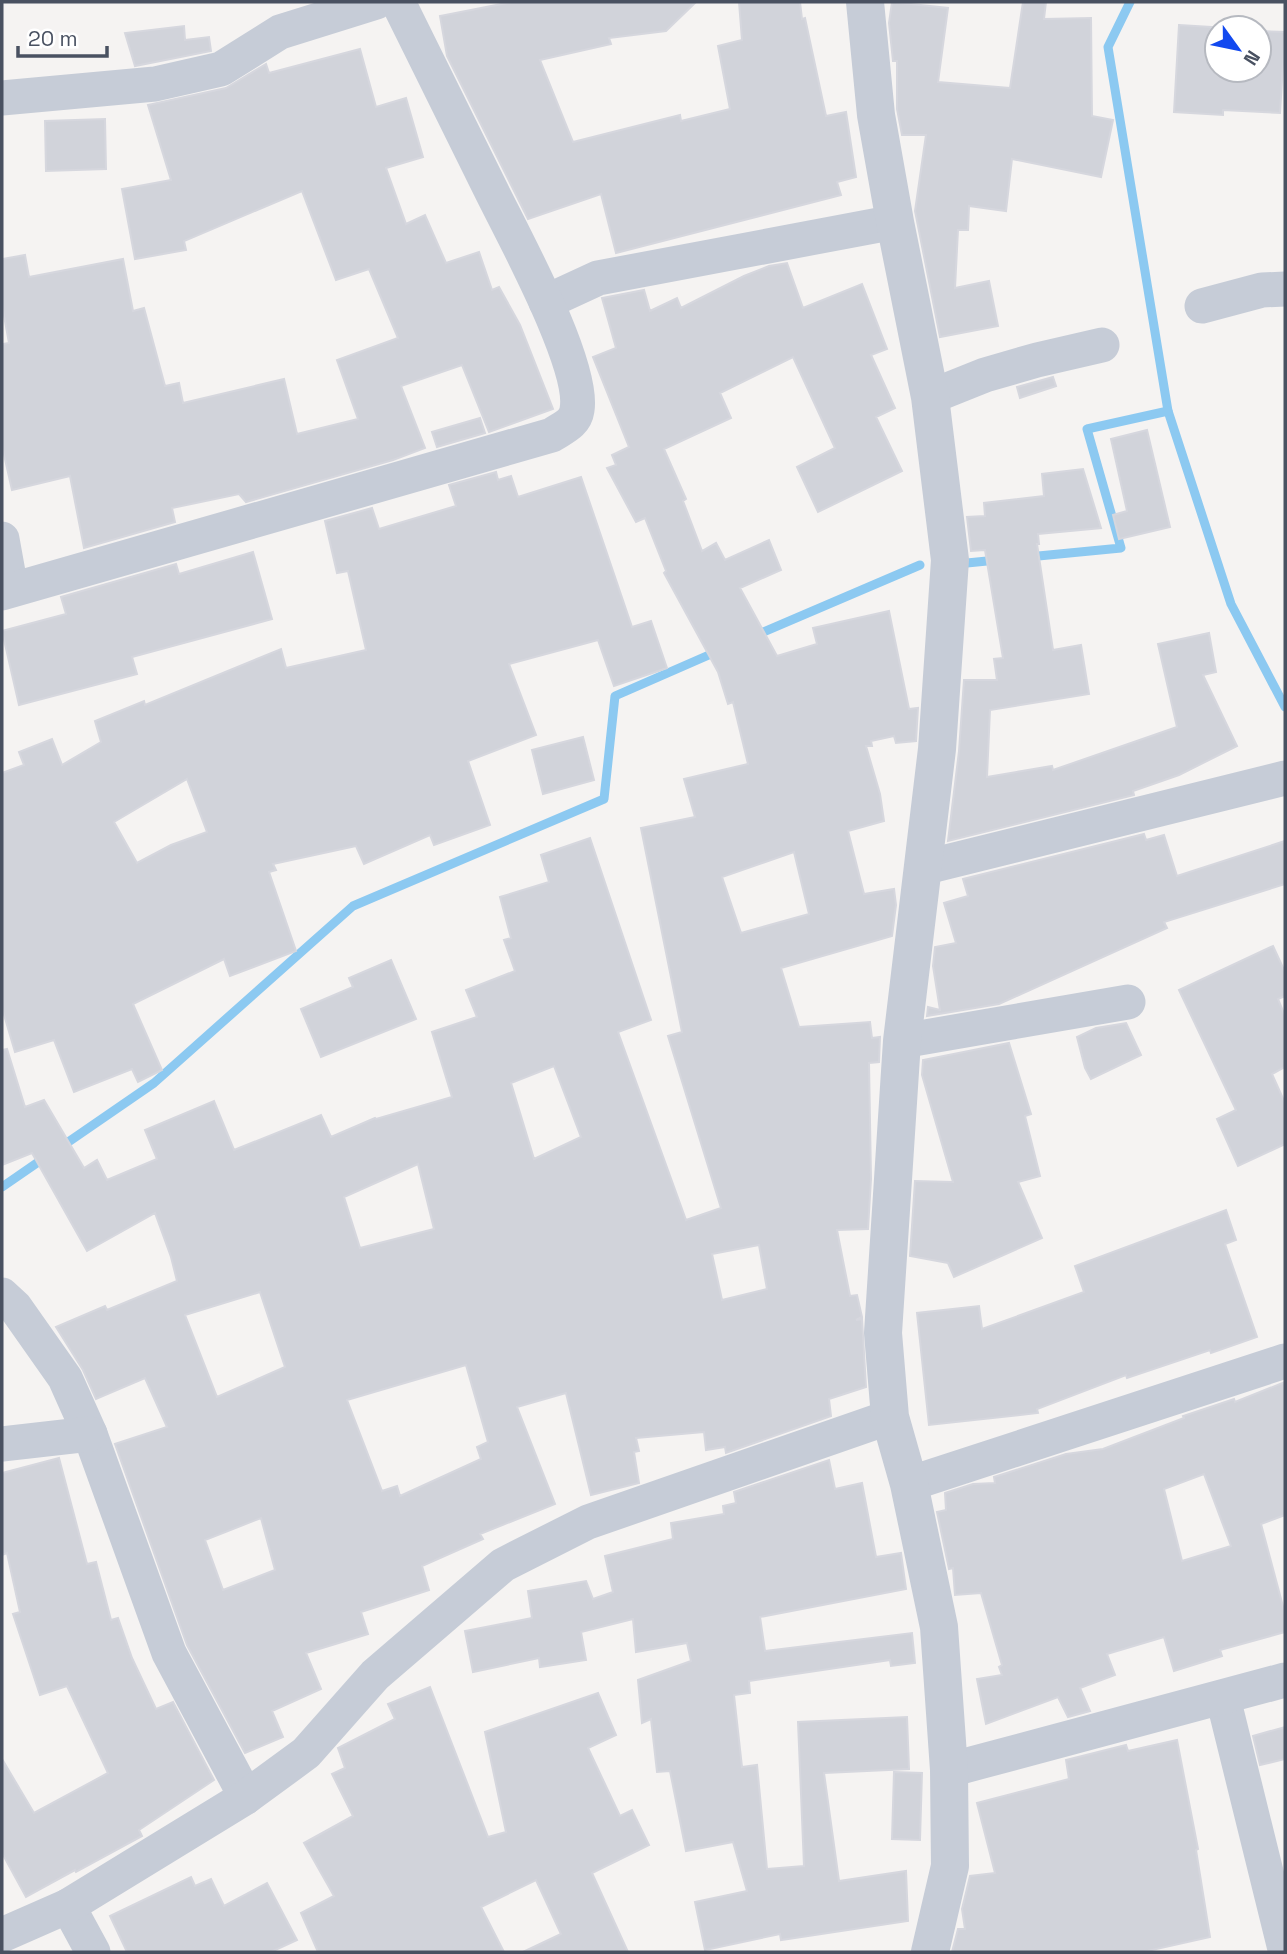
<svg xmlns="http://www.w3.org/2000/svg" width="1287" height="1954" font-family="'Space Grotesk',sans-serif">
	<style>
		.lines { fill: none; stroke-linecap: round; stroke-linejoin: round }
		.stream { stroke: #8cc9f1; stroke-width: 9 }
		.building { fill: #d1d3da; stroke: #d6d7de; stroke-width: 2; fill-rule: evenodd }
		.minor { stroke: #c6ccd7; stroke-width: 35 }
		.tertiary { stroke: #c6ccd7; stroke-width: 38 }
	</style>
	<rect width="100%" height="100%" fill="#f5f3f2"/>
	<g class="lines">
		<g class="stream">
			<path d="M1130 2 1108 47 1168 411 1231 604 1285 707"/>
			<path d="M1028 557 1121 548 1087 429 1168 411"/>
			<path d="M967 563 997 560"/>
			<path d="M754 636 920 565"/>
			<path d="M61 1147 154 1083 353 906 604 799 615 696 718 651"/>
			<path d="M2 1187 47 1156"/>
		</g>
	</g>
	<g class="building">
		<path d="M512 2H696L666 31 609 38 611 44 540 60 573 142 680 115 681 121 730 109 718 46 742 40 739 2H800L802 19 805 18 826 116 846 112 856 177 837 182 841 195 616 253 601 194 528 219 447 56 440 16Z"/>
		<path d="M892 2 948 8 938 82 1010 88 1023 2H1046L1044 19 1091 18 1092 116 1113 120 1101 177 1012 159 1006 211 969 206 968 230H958L955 288 989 281 998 326 940 337 915 211 926 135H902L897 109V61H893L889 23Z"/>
		<path d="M1179 25 1228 28H1217V70H1259V31L1285 32 1280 113 1223 110V115L1174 112Z"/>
		<path d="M184 26 185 40 209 37 211 51 135 66 125 33Z"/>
		<path d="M360 49 376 107 406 98 423 157 386 168 406 224 425 215 446 263 479 252 492 290 499 287 520 325 553 409 489 432 462 365 401 386 425 448 393 460 246 502 239 494 172 508 175 522 84 548 70 476 12 490 2 446V344L9 343 2 305V259L25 255 29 277 123 259 133 311 144 308 165 386 179 383 183 403 284 379 297 434 358 419 337 360 398 338 369 269 336 280 302 191 184 241 186 250 135 259 122 189 171 180 148 105 226 88 266 64 269 73Z"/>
		<path d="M105 119 106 169 46 171 45 121Z"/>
		<path d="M787 263 803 308 862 284 887 349 871 355 895 408 876 417 902 471 818 512 797 467 835 448 793 357 720 393 731 418 664 449 686 499 683 501 702 551 716 543 725 560 769 540 781 570 740 588 777 656 817 644 813 628 889 611 909 709 918 708 916 741 896 743 894 736 871 741 872 746H866L880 794 884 821 848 831 864 894 894 889 896 905 892 936 781 968 799 1027 870 1022 872 1038 880 1037 879 1062 869 1063 871 1179 868 1229 837 1230 850 1296 857 1295 862 1317 856 1320 862 1319 866 1387 829 1399 831 1416 726 1453 725 1447 706 1450 704 1432 636 1438 639 1451 634 1452 639 1483 591 1495 566 1393 517 1407 555 1504 480 1534 483 1539 422 1566 429 1590 361 1612 368 1634 306 1653 321 1689 272 1711 283 1737 245 1753 187 1645 115 1444 167 1427 145 1378 96 1399 83 1370 56 1327 105 1306 107 1310 177 1281 171 1257 155 1213 87 1251 32 1153 2 1165V1050L7 1049 25 1107 44 1100 84 1168 97 1160 107 1180 157 1159 145 1130 214 1101 234 1150 321 1115 331 1137 375 1118 376 1119 452 1097 432 1032 477 1017 466 990 515 971 504 940 511 938 500 897 549 882 541 855 590 838 651 1020 618 1032 686 1220 721 1208 668 1036 682 1032 641 828 695 817 684 779 748 764 733 702 728 704 718 672 664 573 666 571 645 518 636 522 607 468 616 465 612 455 629 447 593 357 616 348 602 298 644 290 650 311 677 298 681 308 744 276 769 266ZM794 852 809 914 741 933 722 877ZM554 1066 581 1137 534 1159 511 1083ZM418 1164 434 1229 360 1248 344 1197ZM759 1245 767 1289 722 1300 712 1254ZM260 1292 285 1367 217 1397 185 1315ZM466 1365 488 1442 477 1447 481 1459 400 1496 397 1486 382 1491 347 1400ZM261 1518 275 1570 223 1590 205 1540Z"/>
		<path d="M1053 377 1056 386 1020 398 1017 387Z"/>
		<path d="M480 418 485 433 437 447 432 432Z"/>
		<path d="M1147 430 1170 527 1119 539 1113 515 1127 511 1111 439Z"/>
		<path d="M1083 469 1101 528 1038 534 1039 544H1037L1053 650 1081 645 1089 694 990 710 987 777 1052 766 1053 770 1177 727 1158 644 1209 633 1216 672 1203 675 1237 746 1179 775 1133 791 1134 795 948 841 959 751 964 680H997L994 659 1003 658 985 550 971 551 967 517 985 516 984 503 1044 496 1042 474Z"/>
		<path d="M496 472 498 480 511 476 518 497 581 477 632 627 651 621 667 668 614 686 598 640 509 664 536 735 468 761 490 825 434 845 430 835 364 864 356 846 273 864 276 870 269 872 296 951 230 976 224 959 133 1004 162 1070 138 1082 132 1069 74 1092 54 1040 15 1052 2 1008V773L24 765 19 752 52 739 62 765 101 742 95 721 144 701 145 705 281 649 286 668 366 650 348 571 337 573 325 521 372 508 379 529 456 506 449 485ZM187 779 207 832 171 845 137 863 114 822Z"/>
		<path d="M253 552 272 619 132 657 137 674 19 705 2 631 66 614 61 597 176 564 179 574Z"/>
		<path d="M583 737 594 780 543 794 532 750Z"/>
		<path d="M1144 834 1146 840 1164 835 1177 876 1285 841V884L1164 922 1167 928 999 1004 927 1016 928 1007 940 1010 933 966 935 947 956 943 944 903 968 896 963 879Z"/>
		<path d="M1273 946 1285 972V996L1278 999 1285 1016V1067L1272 1074 1285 1103V1144L1238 1166 1217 1119 1236 1110 1179 990Z"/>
		<path d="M391 960 416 1019 321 1057 301 1009 353 987 349 978Z"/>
		<path d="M1126 1023 1141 1055 1091 1079 1085 1068 1077 1037 1096 1028Z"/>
		<path d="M1009 1043 1031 1114 1025 1116 1040 1176 1018 1182 1042 1238 954 1277 948 1263 910 1256 915 1181 953 1182 922 1075 923 1060Z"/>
		<path d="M1226 1210 1236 1240 1225 1244 1257 1337 1211 1353 1210 1350 1127 1378 1126 1375 1037 1409 1038 1413 929 1425 917 1313 979 1306 982 1329 1084 1292 1075 1266Z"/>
		<path d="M1285 1382V1515L1261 1524 1285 1614V1632L1220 1650 1222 1656 1174 1671 1164 1637 1107 1654 1115 1675 1080 1688 1090 1711 1068 1717 1058 1697 986 1724 977 1679 1002 1675 999 1667 1002 1665 981 1593 955 1595 953 1568 949 1569 937 1512 946 1510 945 1493 973 1484 995 1483 994 1477 1066 1454 1103 1449 1184 1418 1183 1416 1234 1399 1235 1402ZM1204 1474 1231 1546 1182 1561 1164 1489Z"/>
		<path d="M59 1458 87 1564 96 1562 111 1620 118 1618 132 1658 156 1709 173 1702 214 1780 139 1830 142 1836 76 1872 75 1870 26 1897 2 1853V1759L34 1813 108 1773 67 1686 40 1695 13 1614 20 1612 7 1553 2 1555V1473Z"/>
		<path d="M829 1460 835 1489 862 1483 876 1557 901 1553 906 1589 760 1617 765 1651 912 1633 915 1663 891 1666 890 1660 749 1681 750 1693 734 1695 742 1767 757 1765 767 1869 804 1866 798 1722 907 1717 909 1769 824 1773 839 1881 906 1871 908 1921 781 1940 780 1934 705 1950 695 1902 747 1891 733 1842 686 1851 670 1771 657 1772 651 1719 642 1723 638 1680 691 1661 687 1643 636 1652 633 1619 581 1632 586 1660 540 1667 539 1658 473 1672 465 1631 532 1618 528 1591 586 1581 593 1599 613 1592 605 1556 673 1539 671 1523 724 1514 723 1506 736 1503 734 1492Z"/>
		<path d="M430 1687 488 1837 506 1832 485 1732 598 1693 616 1735 588 1748 620 1816 632 1810 649 1845 592 1873 628 1952H523L561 1934 536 1880 481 1907 504 1952H318L301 1913 334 1896 304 1843 353 1816 332 1774 345 1768 338 1748 395 1719 388 1704Z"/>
		<path d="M1285 1727V1759L1260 1765 1253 1736Z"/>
		<path d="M1177 1740 1198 1849 1196 1850 1210 1937 1143 1952H952L958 1929H965L962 1909 970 1876 995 1873 977 1803 1069 1779 1066 1760 1126 1745 1128 1751Z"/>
		<path d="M894 1772 922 1773 920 1840 892 1839Z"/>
		<path d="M191 1877 195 1886 211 1879 224 1906 267 1883 297 1940 271 1952H127L110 1916Z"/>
	</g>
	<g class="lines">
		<g class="minor">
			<path d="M2 98 155 84 221 69 280 32 376 2"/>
			<path d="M546 302 598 278 895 222"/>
			<path d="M1202 306 1262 290 1285 289"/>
			<path d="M930 397 985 375 1037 360 1102 345"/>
			<path d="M2 539 11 589"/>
			<path d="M2 593 552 435C562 428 575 424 577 410 585 365 512 233 490 188 459 126 429 64 398 2"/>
			<path d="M922 868 1285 778"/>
			<path d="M902 1041 1128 1002"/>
			<path d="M2 1295 15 1307 65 1378 90 1434 169 1653 246 1797"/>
			<path d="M2 1444 90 1434"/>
			<path d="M909 1484 1285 1361"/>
			<path d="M1223 1698 1285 1949"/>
			<path d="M949 1770 1285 1680"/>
			<path d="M68 1906 93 1952"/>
			<path d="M2 1935 68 1906 246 1797 306 1753 375 1675 503 1565 588 1522 890 1417"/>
		</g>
		<path class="tertiary" d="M865 2 876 115 895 222 930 397 950 560 937 749 902 1041 883 1333 890 1417 909 1484 939 1627 949 1770 950 1866 930 1952"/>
	</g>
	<rect width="1287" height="1954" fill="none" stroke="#495161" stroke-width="7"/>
	<g transform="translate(1238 49) rotate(123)"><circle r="33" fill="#ffffff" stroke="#b6b9c0" stroke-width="2"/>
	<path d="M0-5L12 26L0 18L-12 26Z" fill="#1249ef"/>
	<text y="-10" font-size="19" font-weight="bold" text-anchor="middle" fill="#495161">N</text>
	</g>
	<path d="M18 46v10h89v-10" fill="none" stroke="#495161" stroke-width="3.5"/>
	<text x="28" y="46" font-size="21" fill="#495161" stroke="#ffffff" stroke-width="5" paint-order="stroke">20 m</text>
</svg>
